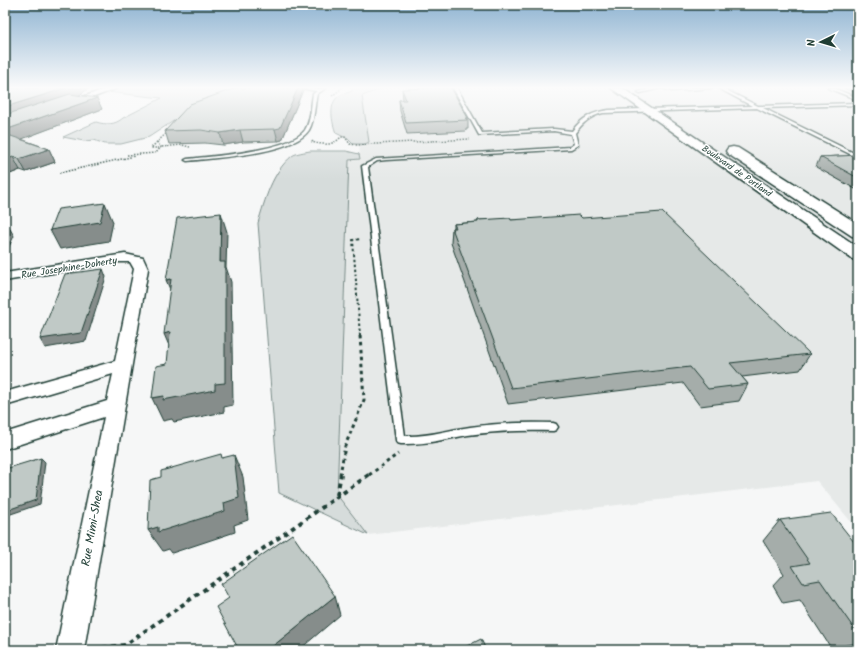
<svg xmlns="http://www.w3.org/2000/svg" width="863" height="655" font-family="Kalam,sans-serif">
	<style>
		.built { fill: #e6e9e8 }
		.green { fill: #d6dcdb; stroke: #7a8c88 }
		.lines { fill: none; stroke-linecap: round; stroke-linejoin: round }
		.service-casing { stroke: #1f3d34; stroke-width: 3 }
		.minor-casing { stroke: #1f3d34; stroke-width: 3 }
		.secondary-casing { stroke: #1f3d34; stroke-width: 3 }
		.path-far3 { stroke: #1f3d34; stroke-width: 1.5; stroke-dasharray: 1.5 1.5; stroke-linecap: butt }
		.path-far2 { stroke: #1f3d34; stroke-width: 2; stroke-dasharray: 2.5 2.5; stroke-linecap: butt }
		.path-far1 { stroke: #1f3d34; stroke-width: 3; stroke-dasharray: 3.5 3.5; stroke-linecap: butt }
		.path { stroke: #1f3d34; stroke-width: 4; stroke-dasharray: 4.5 4.5; stroke-linecap: butt }
		.service { fill: #fff; fill-rule: evenodd }
		.minor { fill: #fff; fill-rule: evenodd }
		.secondary { fill: #fff; fill-rule: evenodd }
		.wall { fill: #a5adaa; stroke: #1f3d34 }
		.shaded-wall { fill: #868d8b; stroke: #1f3d34 }
		.building { fill: #c0c9c6; stroke: #1f3d34 }
		.labels { text-anchor: middle; stroke-width: 3; stroke-linejoin: round; paint-order: stroke }
		.far-street-label { font-size: 9px; fill: #1f3d34; stroke: #fff }
		.street-label { font-size: 10px; fill: #1f3d34; stroke: #fff }
		.near-street-label { font-size: 12px; fill: #1f3d34; stroke: #fff }
	</style>
	<rect width="100%" height="100%" fill="#f6f7f7"/>
	<filter id="ink" filterUnits="userSpaceOnUse"><feTurbulence type="fractalNoise" baseFrequency=".025" numOctaves="2"/><feDisplacementMap in="SourceGraphic" scale="8" xChannelSelector="R" yChannelSelector="G"/><feConvolveMatrix kernelMatrix="1 2 1 2 8 2 1 2 1" color-interpolation-filters="sRGB"/></filter>
	<g filter="url(#ink)">
		<path class="built" d="M357 88H858V530L817 481 368 535 337 496 349 160 360 159Z"/>
		<g class="green">
			<path d="M121 88H247L222 92 207 106 184 114 149 137 121 144H105L94 140 84 141 63 137 96 122C106 125 115 125 123 118L162 98 107 92Z"/>
			<path d="M352 88H383L362 96 369 142 365 144H353L348 139 336 133C332 123 328 103 339 96 343 93 348 93 352 91Z"/>
			<path d="M310 151H346L359 154 360 159 349 160 337 495 368 535 279 493 258 223C265 200 272 172 292 156 296 153 305 152 310 151Z"/>
		</g>
		<g class="lines">
			<defs>
				<g id="service">
					<path d="M300 88 320 89 326 88 317 94C314 106 315 120 309 130 294 154 214 158 187 161L185 160 187 159C213 156 290 151 305 130 311 121 311 105 313 94L317 91Z"/>
					<path d="M453 88H457L482 133 554 129 572 131C582 118 592 112 609 110L752 106 718 88H722L758 106 858 103V105L763 108 858 155V158L757 108 603 113C590 116 583 123 575 133L578 145 571 149 386 160 377 161 368 167 405 436C427 437 448 430 470 427 497 423 525 422 553 423L556 424 558 427 556 430 553 431C524 430 496 431 468 435 445 439 424 445 401 444L397 443 396 440 362 166 376 159 570 147 574 144 571 134 554 131 479 135Z"/>
					<path d="M655 88H661L640 93 638 92Z"/>
					<path d="M661 88H713L672 91Z"/>
					<path d="M828 88H833L858 98V100Z"/>
				</g>
				<g id="minor">
					<path d="M108 88H118L70 106H67L63 104Z"/>
					<path d="M125 254 143 258 148 269 84 650H56L104 417 5 449V433L107 401 113 374 5 406V392L115 361 134 269 130 262H118L5 281V273Z"/>
				</g>
				<g id="secondary">
					<path d="M611 88H622L858 247V261L852 259Z"/>
					<path d="M733 147 738 148 858 224V237L852 236 728 154 726 151 728 148Z"/>
				</g>
			</defs>
			<use href="#service" class="service-casing"/>
			<use href="#minor" class="minor-casing"/>
			<use href="#secondary" class="secondary-casing"/>
			<g class="path-far3">
				<path d="M332 96 342 88"/>
				<path d="M313 141 312 142C323 145 333 146 341 137H345L350 144 357 145 470 139"/>
				<path d="M157 142 151 148H161"/>
				<path d="M162 147 182 145 190 147"/>
				<path d="M127 155 156 153 161 147 157 142 168 132"/>
				<path d="M59 173 135 156"/>
			</g>
			<path class="path-far2" d="M360 336 353 240 361 239"/>
			<g class="path-far1">
				<path d="M340 475 345 446 364 400 360 335"/>
				<path d="M369 475 398 454"/>
			</g>
			<g class="path">
				<path d="M337 495 341 474"/>
				<path d="M94 649 125 645 370 474"/>
			</g>
			<use href="#service" class="service"/>
			<use href="#minor" class="minor"/>
			<use href="#secondary" class="secondary"/>
		</g>
		<g class="wall">
			<path d="M5 88H89L79 95 102 109 21 139 49 149 55 162 26 172 20 170 5 176Z"/>
			<path d="M843 88H858V94Z"/>
			<path d="M402 89 468 118V129H466V131L407 134 400 111 399 100H403Z"/>
			<path d="M303 90 282 140 278 141 243 142 223 145 205 143 169 144 165 131Z"/>
			<path d="M858 155V190H857L816 167 820 157Z"/>
			<path d="M582 218 810 354 800 370 742 377 748 384 739 401 700 406 683 383 508 404 451 243 452 228H454V224L478 222V220H511Z"/>
			<path d="M780 520 858 547V643L831 648 800 600 783 603 773 586 784 574 763 541Z"/>
		</g>
		<g class="shaded-wall">
			<path d="M66 88H89L77 97 5 120V107Z"/>
			<path d="M298 88H303V90L282 140 278 141 275 129Z"/>
			<path d="M97 98 102 109 6 145 5 142V130Z"/>
			<path d="M240 130 243 142 223 145 220 133Z"/>
			<path d="M49 149 55 162 26 172 19 159Z"/>
			<path d="M13 157 20 170 5 176V160Z"/>
			<path d="M105 203 113 222 109 241 60 249 50 230Z"/>
			<path d="M221 213 227 232 226 267 231 282 233 405 224 407V412L174 422 172 419 163 421 152 398 220 262Z"/>
			<path d="M5 220 14 236 5 255Z"/>
			<path d="M103 269 106 277 86 341 45 348 40 339Z"/>
			<path d="M171 279 175 301 166 280Z"/>
			<path d="M170 332 173 355 164 334Z"/>
			<path d="M234 455 243 477 248 520 234 525 235 532 172 553 169 549 163 551 148 530 224 503Z"/>
			<path d="M41 458 45 462 40 504 5 516V511Z"/>
			<path d="M335 596 340 615 299 650H268Z"/>
			<path d="M255 646 257 650H249Z"/>
		</g>
		<g class="building">
			<path d="M5 88H66L5 107Z"/>
			<path d="M236 88H298L280 128 275 129 240 130 220 133 201 130 165 131 190 104Z"/>
			<path d="M430 88H451L468 118H466L467 120 406 123 399 100H406L402 89Z"/>
			<path d="M70 94 97 98 5 130V115Z"/>
			<path d="M5 134 49 149 19 159 13 157 5 160Z"/>
			<path d="M858 155V178L820 157Z"/>
			<path d="M105 203 100 222 50 230 58 209Z"/>
			<path d="M662 212 810 354 730 363 748 384 708 389 690 367 511 388 452 228H456L454 224 478 222V220L510 218 511 220 579 215 582 218Z"/>
			<path d="M221 213 220 262H225V383L215 384V390L163 400 164 396 152 398 156 366 167 364 170 332 164 334 171 279 166 280 177 218Z"/>
			<path d="M103 269 81 333 40 339 65 274Z"/>
			<path d="M221 454 222 458 234 455 239 498 224 503 225 511 158 532V527L148 530 150 480 161 477V471Z"/>
			<path d="M41 458 36 500 5 511V469Z"/>
			<path d="M831 513 858 547V629L855 630 820 580 803 583 792 566 810 563 780 520Z"/>
			<path d="M292 534 335 596 268 650H257L255 646 249 650H239L216 607 229 598 221 584Z"/>
			<path d="M481 639 486 650H459Z"/>
		</g>
	</g>
	<linearGradient id="sky" x2="0" y2="1"><stop stop-color="#8fb4d2"/><stop offset="0.49" stop-color="#fbfbfb"/><stop offset="1" stop-color="#fbfbfb" stop-opacity="0"/></linearGradient>
	<rect width="863" height="179" fill="url(#sky)"/>
	<g class="labels">
		<g class="far-street-label">
			<text transform="translate(737 171) rotate(35)" y="3">Boulevard de Portland</text>
		</g>
		<g class="street-label">
			<text transform="translate(69 267) rotate(-9)" y="4">Rue Josephine-Doherty</text>
		</g>
		<g class="near-street-label">
			<text transform="translate(92 528) rotate(-80)" y="4">Rue Mimi-Shea</text>
		</g>
	</g>
	<rect width="863" height="655" fill="none" stroke="#fff" stroke-width="20"/>
	<rect x="10" y="10" width="843" height="635" fill="none" stroke="#1f3d34" stroke-width="1.5" filter="url(#ink)"/>
	<g transform="translate(821 42) rotate(265)" stroke="#ffffff" stroke-width="3" paint-order="stroke">
	<path d="M0-3L7 15L0 10L-7 15Z" fill="#1f3d34"/>
	<text y="-6" font-size="11" font-weight="bold" text-anchor="middle" fill="#1f3d34">N</text>
	</g>
</svg>
